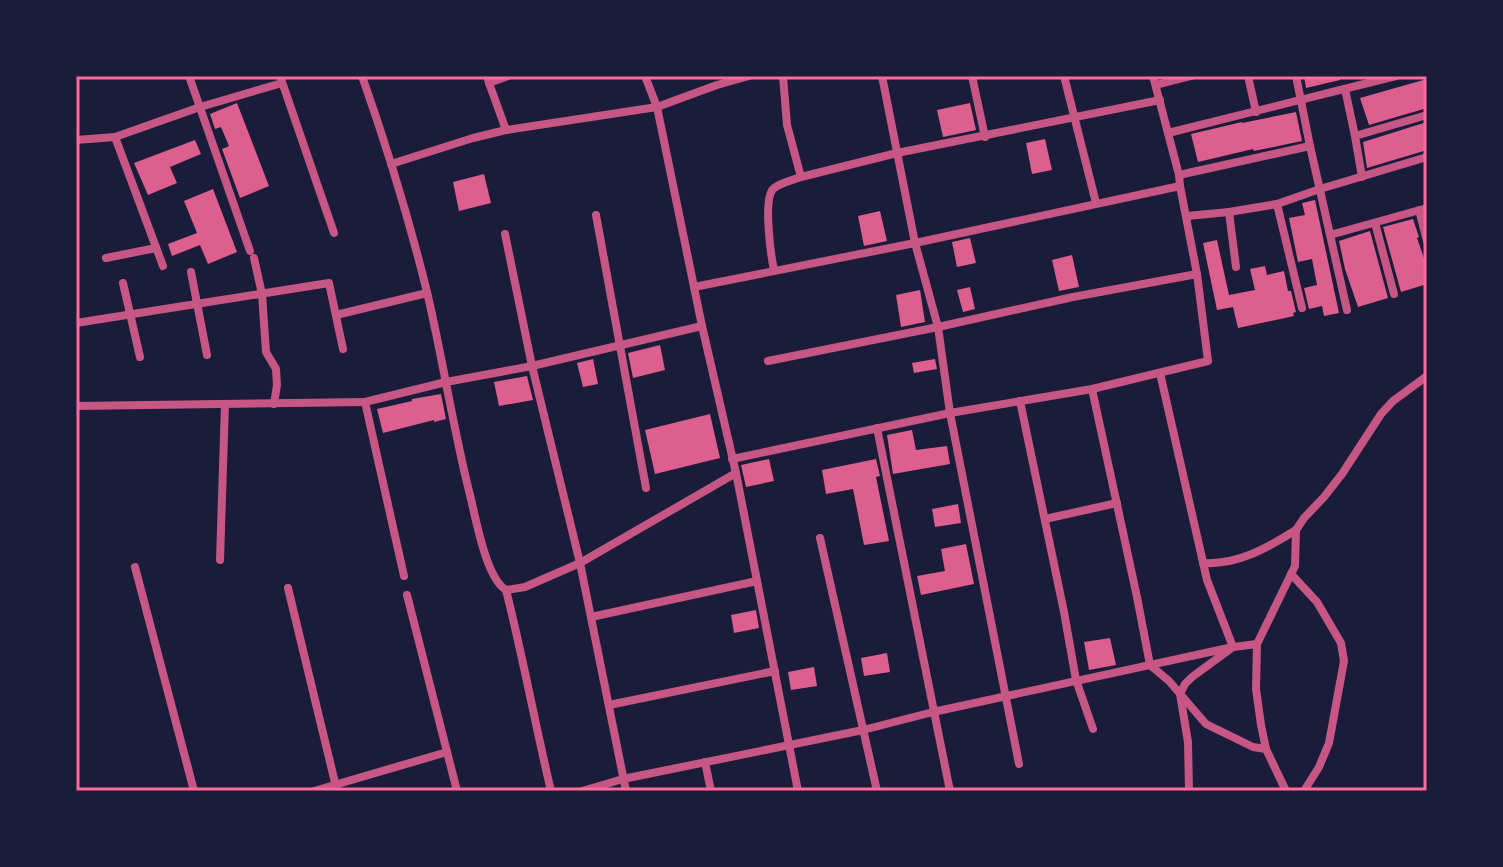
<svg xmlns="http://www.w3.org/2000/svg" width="1503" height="867" font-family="'Golos Text',sans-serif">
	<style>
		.building { fill: #dd5f8e }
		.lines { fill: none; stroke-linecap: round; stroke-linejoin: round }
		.minor { stroke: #c65784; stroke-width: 8 }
		.neatline { fill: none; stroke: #ff6b9d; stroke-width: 3 }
	</style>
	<rect width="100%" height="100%" fill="#1b1b3a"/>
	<g class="building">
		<path d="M1304 76H1340V80L1306 88Z"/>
		<path d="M1427 79V108L1369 125 1360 98Z"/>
		<path d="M237 103 269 186 240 198 222 149 229 146 221 127 215 129 210 114Z"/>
		<path d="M970 103 976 130 943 137 937 110Z"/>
		<path d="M1296 112 1302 141 1254 151 1253 149 1198 162 1191 134 1242 122V123Z"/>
		<path d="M1427 122V150L1367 168 1363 142Z"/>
		<path d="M1045 139 1052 170 1032 174 1026 143Z"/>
		<path d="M195 140 201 154 170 167 177 183 148 195 134 163Z"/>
		<path d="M484 174 491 203 459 211 453 182Z"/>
		<path d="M213 189 237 252 208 264 200 245 172 256 168 244 197 233 184 201Z"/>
		<path d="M1315 200 1339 313 1324 316 1322 306 1309 309 1304 288 1317 285 1312 259 1298 262 1289 218 1305 215 1302 203Z"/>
		<path d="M880 211 887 241 864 246 858 216Z"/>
		<path d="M1413 219 1419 237 1417 238 1427 267V284L1401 292 1383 227Z"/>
		<path d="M1370 231 1388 298 1358 307 1345 269 1339 241Z"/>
		<path d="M970 238 976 263 957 267 952 242Z"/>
		<path d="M1217 240 1229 295 1255 290 1250 269 1265 266 1267 275 1284 271 1288 291H1291L1296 312 1293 313 1294 316 1238 328 1233 307 1217 310 1203 243Z"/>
		<path d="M1072 255 1079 287 1059 291 1052 260Z"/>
		<path d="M970 287 975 309 963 312 957 290Z"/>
		<path d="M920 290 925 322 901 327 896 295Z"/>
		<path d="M660 345 665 370 633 378 628 353Z"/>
		<path d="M593 359 598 384 583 387 577 363Z"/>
		<path d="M935 359 937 369 914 373 912 363Z"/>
		<path d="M527 376 533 400 499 406 494 382Z"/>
		<path d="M441 394 446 419 434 422V420L383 433 377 409 412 401V399Z"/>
		<path d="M710 414 720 458 655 474 645 430Z"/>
		<path d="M912 430 916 450 947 446 950 464 893 474 887 435Z"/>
		<path d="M769 459 774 481 746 487 741 465Z"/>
		<path d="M876 459 880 476 876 477 889 541 864 545 853 489 826 494 822 470Z"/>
		<path d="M958 504 961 523 935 527 932 509Z"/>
		<path d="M966 544 974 584 921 595 917 576 945 571 941 549Z"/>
		<path d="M756 610 759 628 734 633 731 615Z"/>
		<path d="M1110 638 1116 665 1089 670 1084 642Z"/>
		<path d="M887 653 890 672 864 676 861 658Z"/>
		<path d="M814 667 817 686 791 690 788 672Z"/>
	</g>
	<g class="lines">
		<g class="minor">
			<path d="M189 76 250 251"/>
			<path d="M280 76 334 233"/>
			<path d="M362 76C387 147 409 219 427 292 443 360 453 428 470 495 476 519 486 578 506 590 523 657 535 724 551 791"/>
			<path d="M487 76 489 83 508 76"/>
			<path d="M783 76 787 125 801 177 897 153 1160 100"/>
			<path d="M882 76 915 243 938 327 1073 297 1197 274"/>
			<path d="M972 76 985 137"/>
			<path d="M1064 76 1096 203"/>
			<path d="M1248 76 1256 112"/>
			<path d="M1296 76 1310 146 1347 310"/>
			<path d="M489 83 506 130"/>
			<path d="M1156 85 1191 76"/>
			<path d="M1345 89 1355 136"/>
			<path d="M1168 133 1396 76"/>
			<path d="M115 137 163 266"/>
			<path d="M76 140 115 137 200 107 282 83"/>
			<path d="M391 164 473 138 506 130 657 107 717 85 749 76"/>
			<path d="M1179 175 1310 146"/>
			<path d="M1362 177 1355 136 1427 115"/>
			<path d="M1277 204 1320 189 1427 157"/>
			<path d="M1419 210 1427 241"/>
			<path d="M1229 212 1236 267"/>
			<path d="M596 215 646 488"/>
			<path d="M1187 216 1229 212 1277 204 1302 308"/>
			<path d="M1375 223 1394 294"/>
			<path d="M505 234 532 366 580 563 626 791"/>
			<path d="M1330 235 1427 208"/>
			<path d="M106 258 156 248"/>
			<path d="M254 258 262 294 266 352 276 369 277 385 274 404"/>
			<path d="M774 270C771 256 763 200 773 189 779 183 793 180 801 177"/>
			<path d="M191 272 207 355"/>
			<path d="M123 283 140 357"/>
			<path d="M694 287 915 243 1180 186"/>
			<path d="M336 315 427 293"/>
			<path d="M76 323 329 283 343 349"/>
			<path d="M702 326 736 473"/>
			<path d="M768 361 938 327 950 413 1019 764"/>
			<path d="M1160 373 1207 580 1233 647 1192 677 1185 684 1180 694 1188 742 1189 791"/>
			<path d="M1092 389 1137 597 1150 665 1169 681 1206 724 1253 747 1266 749"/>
			<path d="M1020 401 1064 612 1076 680 1093 729"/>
			<path d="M76 406 365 402"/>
			<path d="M877 428 950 791"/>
			<path d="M732 459 950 413 1092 389 1208 361 1197 274 1180 186 1179 175 1153 76"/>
			<path d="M1045 519 1117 503"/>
			<path d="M820 538 877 791"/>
			<path d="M220 560 225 404"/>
			<path d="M1203 563C1238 565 1267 548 1296 530"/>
			<path d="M135 567 194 791"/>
			<path d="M1291 574 1317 602 1341 643 1344 661 1329 743 1319 767 1304 791"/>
			<path d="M404 576 365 402 446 382 532 366 702 326 657 107 645 76"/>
			<path d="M288 588 337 791"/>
			<path d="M506 590 525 587 580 563 736 473 798 791"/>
			<path d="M407 595 457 791"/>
			<path d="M591 617 757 581"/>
			<path d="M609 705 775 671"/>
			<path d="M705 762 711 791"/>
			<path d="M314 791 447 752"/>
			<path d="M582 791 623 779 863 730 933 712 1233 647 1257 644"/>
			<path d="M1286 791 1266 749 1261 725 1256 689 1257 644 1295 566 1296 530 1304 518 1324 497 1342 474 1381 414 1393 401 1427 376"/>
		</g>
	</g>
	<rect width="1503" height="867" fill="none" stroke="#1b1b3a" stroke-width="156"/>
	<rect x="78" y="78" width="1347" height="711" class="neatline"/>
</svg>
